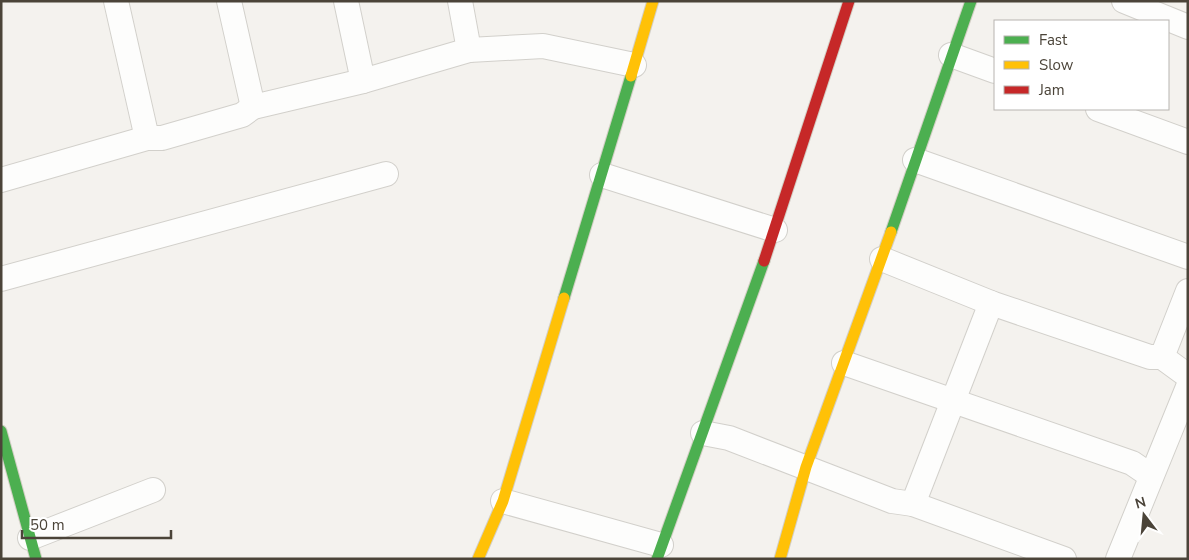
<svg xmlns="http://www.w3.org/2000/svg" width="1189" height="560" font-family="'Nunito Sans',sans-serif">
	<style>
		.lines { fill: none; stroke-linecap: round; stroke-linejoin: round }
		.street-casing { stroke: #d2d0cb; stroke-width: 26 }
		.fast-casing { stroke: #d3cfc5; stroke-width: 13 }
		.slow-casing { stroke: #d3cfc5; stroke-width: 13 }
		.jam-casing { stroke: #d3cfc5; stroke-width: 13 }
		.street { stroke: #fdfdfc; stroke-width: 24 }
		.fast { stroke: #4caf50; stroke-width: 11 }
		.slow { stroke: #ffc107; stroke-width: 11 }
		.jam { stroke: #c62828; stroke-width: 11 }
	</style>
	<rect width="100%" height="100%" fill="#f4f2ee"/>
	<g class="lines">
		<defs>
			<g id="street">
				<path d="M116 1 147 138"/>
				<path d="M229 1 253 107"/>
				<path d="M346 1 363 81 469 50 543 46 634 65"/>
				<path d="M460 1 469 50"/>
				<path d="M1124 1 1188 27"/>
				<path d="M951 55 995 71"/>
				<path d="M1098 109 1188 142"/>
				<path d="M915 160 1188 257"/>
				<path d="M602 175 775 230"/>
				<path d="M1 180 147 138H162L242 115 253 107 363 81"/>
				<path d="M882 259 991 303 1150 357H1162L1188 376"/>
				<path d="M1 279 386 174"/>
				<path d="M1162 357 1188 291"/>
				<path d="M844 363 1132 463 1151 476"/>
				<path d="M703 433 729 438 892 501 913 504 1064 559"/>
				<path d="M503 501 661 545"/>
				<path d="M913 504 991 303"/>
				<path d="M30 538 153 490"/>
				<path d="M1118 559 1188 387"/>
			</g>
			<g id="fast">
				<path d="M891 232 971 1"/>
				<path d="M564 298 631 76"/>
				<path d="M1 431 36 559"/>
				<path d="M657 559 764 261"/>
			</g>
			<g id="slow">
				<path d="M631 76 653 1"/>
				<path d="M478 559 503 501 564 298"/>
				<path d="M780 559 806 467 891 232"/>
			</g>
			<path id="jam" d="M764 261 849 1"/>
		</defs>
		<use href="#street" class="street-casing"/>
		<use href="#fast" class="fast-casing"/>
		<use href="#slow" class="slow-casing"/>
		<use href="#jam" class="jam-casing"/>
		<use href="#street" class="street"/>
		<use href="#fast" class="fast"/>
		<use href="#slow" class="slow"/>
		<use href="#jam" class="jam"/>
	</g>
	<rect width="1189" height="560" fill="none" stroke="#4b4439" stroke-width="5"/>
	<rect x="994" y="20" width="175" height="90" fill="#ffffff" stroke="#b7b4b0"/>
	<rect x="1004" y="36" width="25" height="8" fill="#4caf50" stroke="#b7b4b0"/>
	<text x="1039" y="45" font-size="15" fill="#4b4439">Fast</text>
	<rect x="1004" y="61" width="25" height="8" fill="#ffc107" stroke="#b7b4b0"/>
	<text x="1039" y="70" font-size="15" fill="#4b4439">Slow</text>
	<rect x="1004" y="86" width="25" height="8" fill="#c62828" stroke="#b7b4b0"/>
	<text x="1039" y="95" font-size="15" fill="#4b4439">Jam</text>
	<g transform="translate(1144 515) rotate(344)" stroke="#ffffff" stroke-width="4" paint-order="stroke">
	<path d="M0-4L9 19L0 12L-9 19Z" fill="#4b4439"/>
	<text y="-8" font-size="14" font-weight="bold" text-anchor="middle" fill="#4b4439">N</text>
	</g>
	<path d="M22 530v8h149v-8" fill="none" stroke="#4b4439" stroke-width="2.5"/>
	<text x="30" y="530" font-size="15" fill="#4b4439" stroke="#ffffff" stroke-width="4" paint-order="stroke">50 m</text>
</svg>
